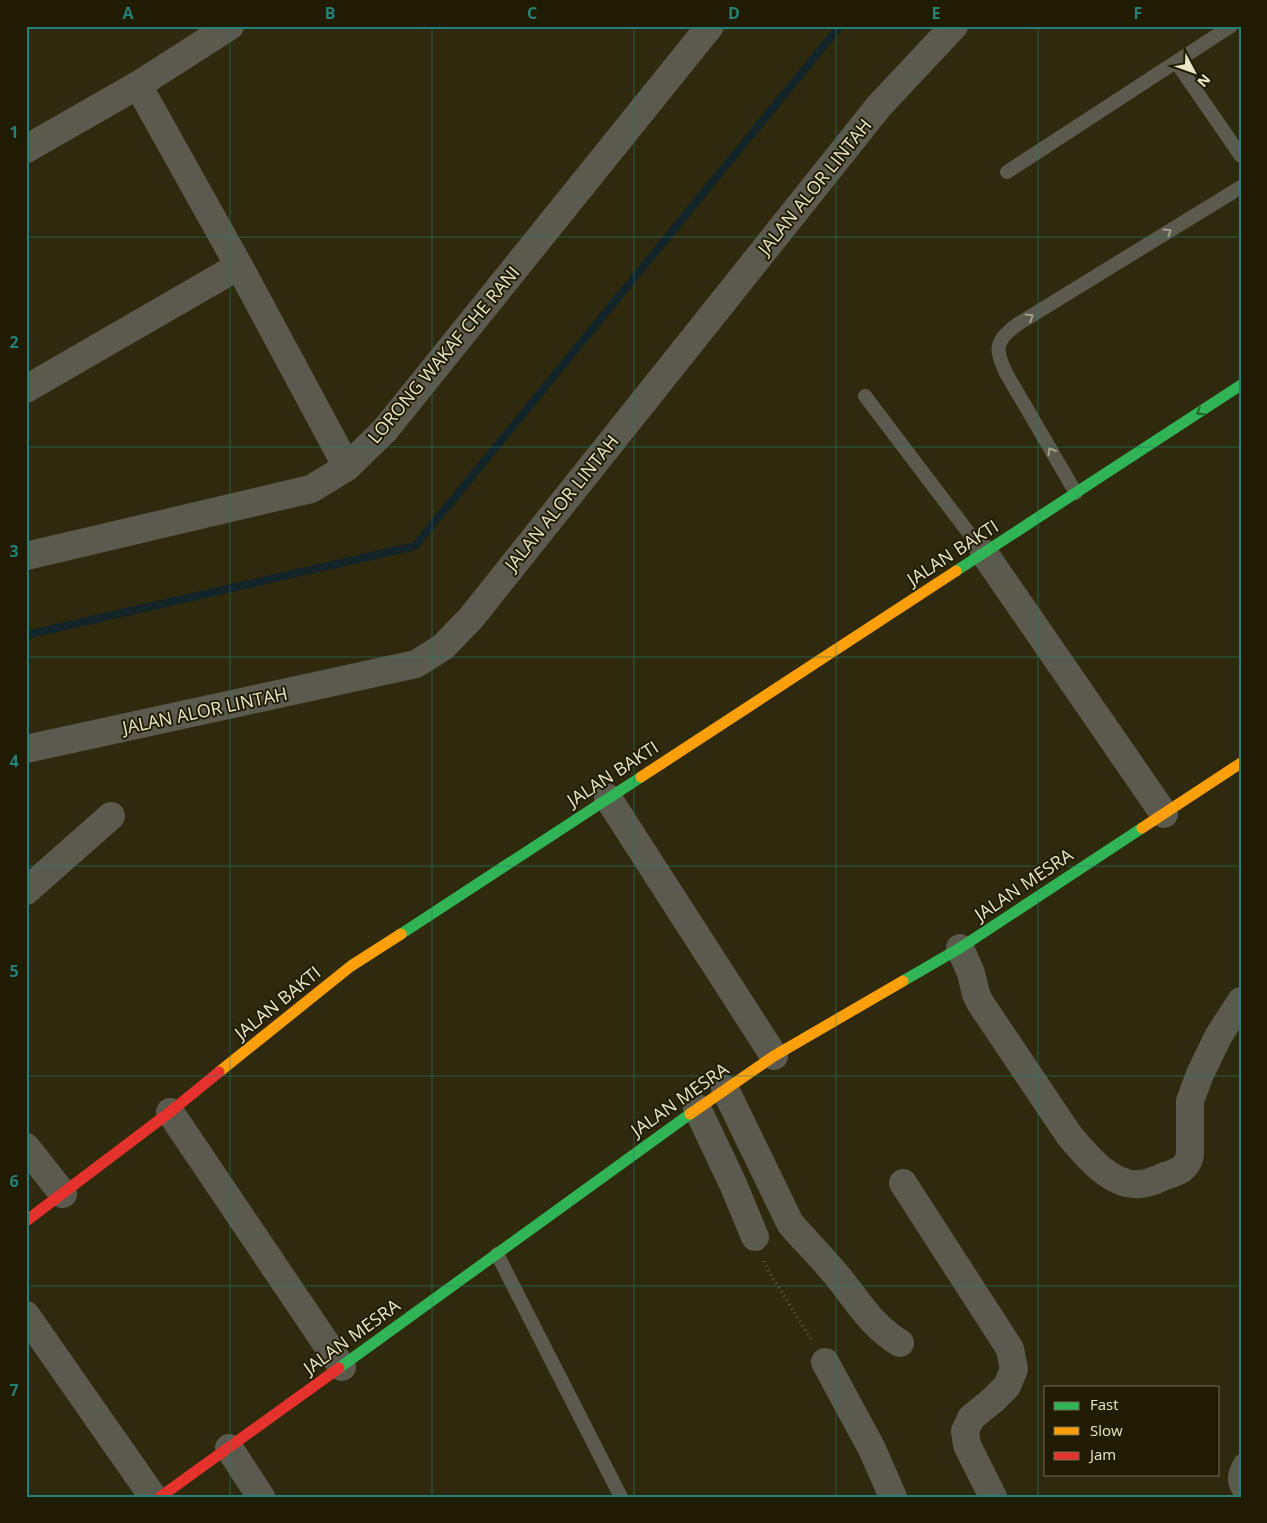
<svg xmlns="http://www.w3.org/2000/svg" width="1267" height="1523" font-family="'Open Sans',sans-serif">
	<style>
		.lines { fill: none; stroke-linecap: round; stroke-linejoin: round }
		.stream { stroke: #132529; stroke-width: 8 }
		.path { stroke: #615f50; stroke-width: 3; stroke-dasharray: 1 4; stroke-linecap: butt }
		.lane { stroke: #5b5a4e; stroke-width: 14 }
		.street { stroke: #5b5a4e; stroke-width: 28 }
		.fast { stroke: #30b455; stroke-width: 11 }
		.slow { stroke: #ff9f0a; stroke-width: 11 }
		.jam { stroke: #e5322d; stroke-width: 11 }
		.oneway { stroke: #a3a08a }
		.oneway2 { stroke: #276027 }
		.grid { fill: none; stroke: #258177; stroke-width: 1; stroke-opacity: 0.55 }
		.labels { text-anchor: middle; stroke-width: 4; stroke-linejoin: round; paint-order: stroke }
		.street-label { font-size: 18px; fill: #ebe7c5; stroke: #201c02 }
		.neatline { fill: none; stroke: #258177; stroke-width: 2 }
		.grid-label { font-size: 16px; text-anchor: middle; font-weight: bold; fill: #258177 }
	</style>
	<rect width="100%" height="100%" fill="#2f2a0d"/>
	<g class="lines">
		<path class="stream" d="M26 635 415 546 840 26"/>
		<path class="path" d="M764 1261 768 1270 811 1339"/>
		<g class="lane">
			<path d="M1176 62 1241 156"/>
			<path d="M1007 172 1231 26"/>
			<path d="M865 396 984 553"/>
			<path d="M1076 493 1006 373C995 349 994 341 1018 324L1241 187"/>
			<path d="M497 1254 621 1497"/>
			<path d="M1241 1461C1234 1473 1232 1482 1241 1494"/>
		</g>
		<g class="street">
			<path d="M138 85 239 266 347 467"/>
			<path d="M26 149 138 85 230 26"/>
			<path d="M26 389 239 266"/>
			<path d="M984 553 1164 814"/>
			<path d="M26 556 311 489 347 467 385 430 710 26"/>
			<path d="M26 749 416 664 443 647 471 618 879 106 954 26"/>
			<path d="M608 798 774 1056"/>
			<path d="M26 891 111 816"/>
			<path d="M960 948 971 973 976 994 981 1004 1069 1135C1086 1155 1111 1187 1140 1184 1148 1184 1158 1179 1165 1176 1178 1172 1187 1169 1190 1155V1101L1200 1074 1219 1035 1241 1001"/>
			<path d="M725 1089 790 1223C804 1240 820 1255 834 1272 857 1299 869 1324 900 1343"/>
			<path d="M697 1108 733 1184 755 1237"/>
			<path d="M170 1112 342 1367"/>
			<path d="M26 1147 63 1194"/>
			<path d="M903 1183 1010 1349 1014 1369 1007 1386 993 1400 971 1418 965 1431 967 1445 993 1497"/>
			<path d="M26 1315 153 1497"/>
			<path d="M825 1362 872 1449 893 1497"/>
			<path d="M229 1448 261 1497"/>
		</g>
		<g class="fast">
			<path d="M956 571 1241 385"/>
			<path d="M401 934 641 777"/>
			<path d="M903 981 960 948 1142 828"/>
			<path d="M339 1368 690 1114"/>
		</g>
		<g class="slow">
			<path d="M641 777 956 571"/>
			<path d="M1142 828 1241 763"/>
			<path d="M219 1072 351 966 401 934"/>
			<path d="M690 1114 774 1056 903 981"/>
		</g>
		<g class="jam">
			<path d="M26 1221 170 1112 219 1072"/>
			<path d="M160 1497 339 1368"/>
		</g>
	</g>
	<defs><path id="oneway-chevron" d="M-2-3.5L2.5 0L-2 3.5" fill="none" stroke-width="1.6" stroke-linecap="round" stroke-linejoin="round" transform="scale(1.25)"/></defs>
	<g class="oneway">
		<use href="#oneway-chevron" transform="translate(1168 232) rotate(-32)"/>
		<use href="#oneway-chevron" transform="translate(1030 317) rotate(-32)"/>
		<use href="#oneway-chevron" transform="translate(1051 451) rotate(-120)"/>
	</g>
	<use class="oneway2" href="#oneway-chevron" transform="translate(1200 412) rotate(147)"/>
	<path class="grid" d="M230 26V1497M432 26V1497M634 26V1497M836 26V1497M1038 26V1497M26 237H1241M26 447H1241M26 657H1241M26 866H1241M26 1076H1241M26 1286H1241"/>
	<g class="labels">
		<g class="street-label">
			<text transform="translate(815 187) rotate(-51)" y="6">JALAN ALOR LINTAH</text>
			<text transform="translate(444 355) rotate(-50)" y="6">LORONG WAKAF CHE RANI</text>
			<text transform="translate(562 503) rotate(-51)" y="6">JALAN ALOR LINTAH</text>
			<text transform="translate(953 553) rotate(-33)" y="6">JALAN BAKTI</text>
			<text transform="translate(205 711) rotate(-12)" y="6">JALAN ALOR LINTAH</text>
			<text transform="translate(613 774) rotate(-33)" y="6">JALAN BAKTI</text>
			<text transform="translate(1024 885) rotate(-34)" y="6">JALAN MESRA</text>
			<text transform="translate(278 1003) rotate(-39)" y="6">JALAN BAKTI</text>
			<text transform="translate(680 1100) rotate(-35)" y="6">JALAN MESRA</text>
			<text transform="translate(352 1337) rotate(-36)" y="6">JALAN MESRA</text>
		</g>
	</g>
	<rect width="1267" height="1523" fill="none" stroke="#201c02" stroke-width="55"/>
	<rect x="1044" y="1386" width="175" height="90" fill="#201c02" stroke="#716d50"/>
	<rect x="1054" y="1402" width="25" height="8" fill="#30b455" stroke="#716d50"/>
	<text x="1090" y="1410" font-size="15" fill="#ebe7c5">Fast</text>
	<rect x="1054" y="1427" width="25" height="8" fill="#ff9f0a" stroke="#716d50"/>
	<text x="1090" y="1436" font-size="15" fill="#ebe7c5">Slow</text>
	<rect x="1054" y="1452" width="25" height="8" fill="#e5322d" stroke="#716d50"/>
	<text x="1090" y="1460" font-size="15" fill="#ebe7c5">Jam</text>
	<g transform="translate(1194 72) rotate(131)" stroke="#201c02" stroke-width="4" paint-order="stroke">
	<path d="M0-4L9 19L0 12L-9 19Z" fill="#ebe7c5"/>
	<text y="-8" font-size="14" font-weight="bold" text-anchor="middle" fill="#ebe7c5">N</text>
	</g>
	<rect x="28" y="28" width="1212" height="1468" class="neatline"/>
	<g class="grid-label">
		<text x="128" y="19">A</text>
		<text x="330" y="19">B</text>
		<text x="532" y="19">C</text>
		<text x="734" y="19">D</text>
		<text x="936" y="19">E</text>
		<text x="1138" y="19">F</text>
		<text x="14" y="138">1</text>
		<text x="14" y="348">2</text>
		<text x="14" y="557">3</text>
		<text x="14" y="767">4</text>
		<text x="14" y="977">5</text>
		<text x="14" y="1187">6</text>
		<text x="14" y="1396">7</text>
	</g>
</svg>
